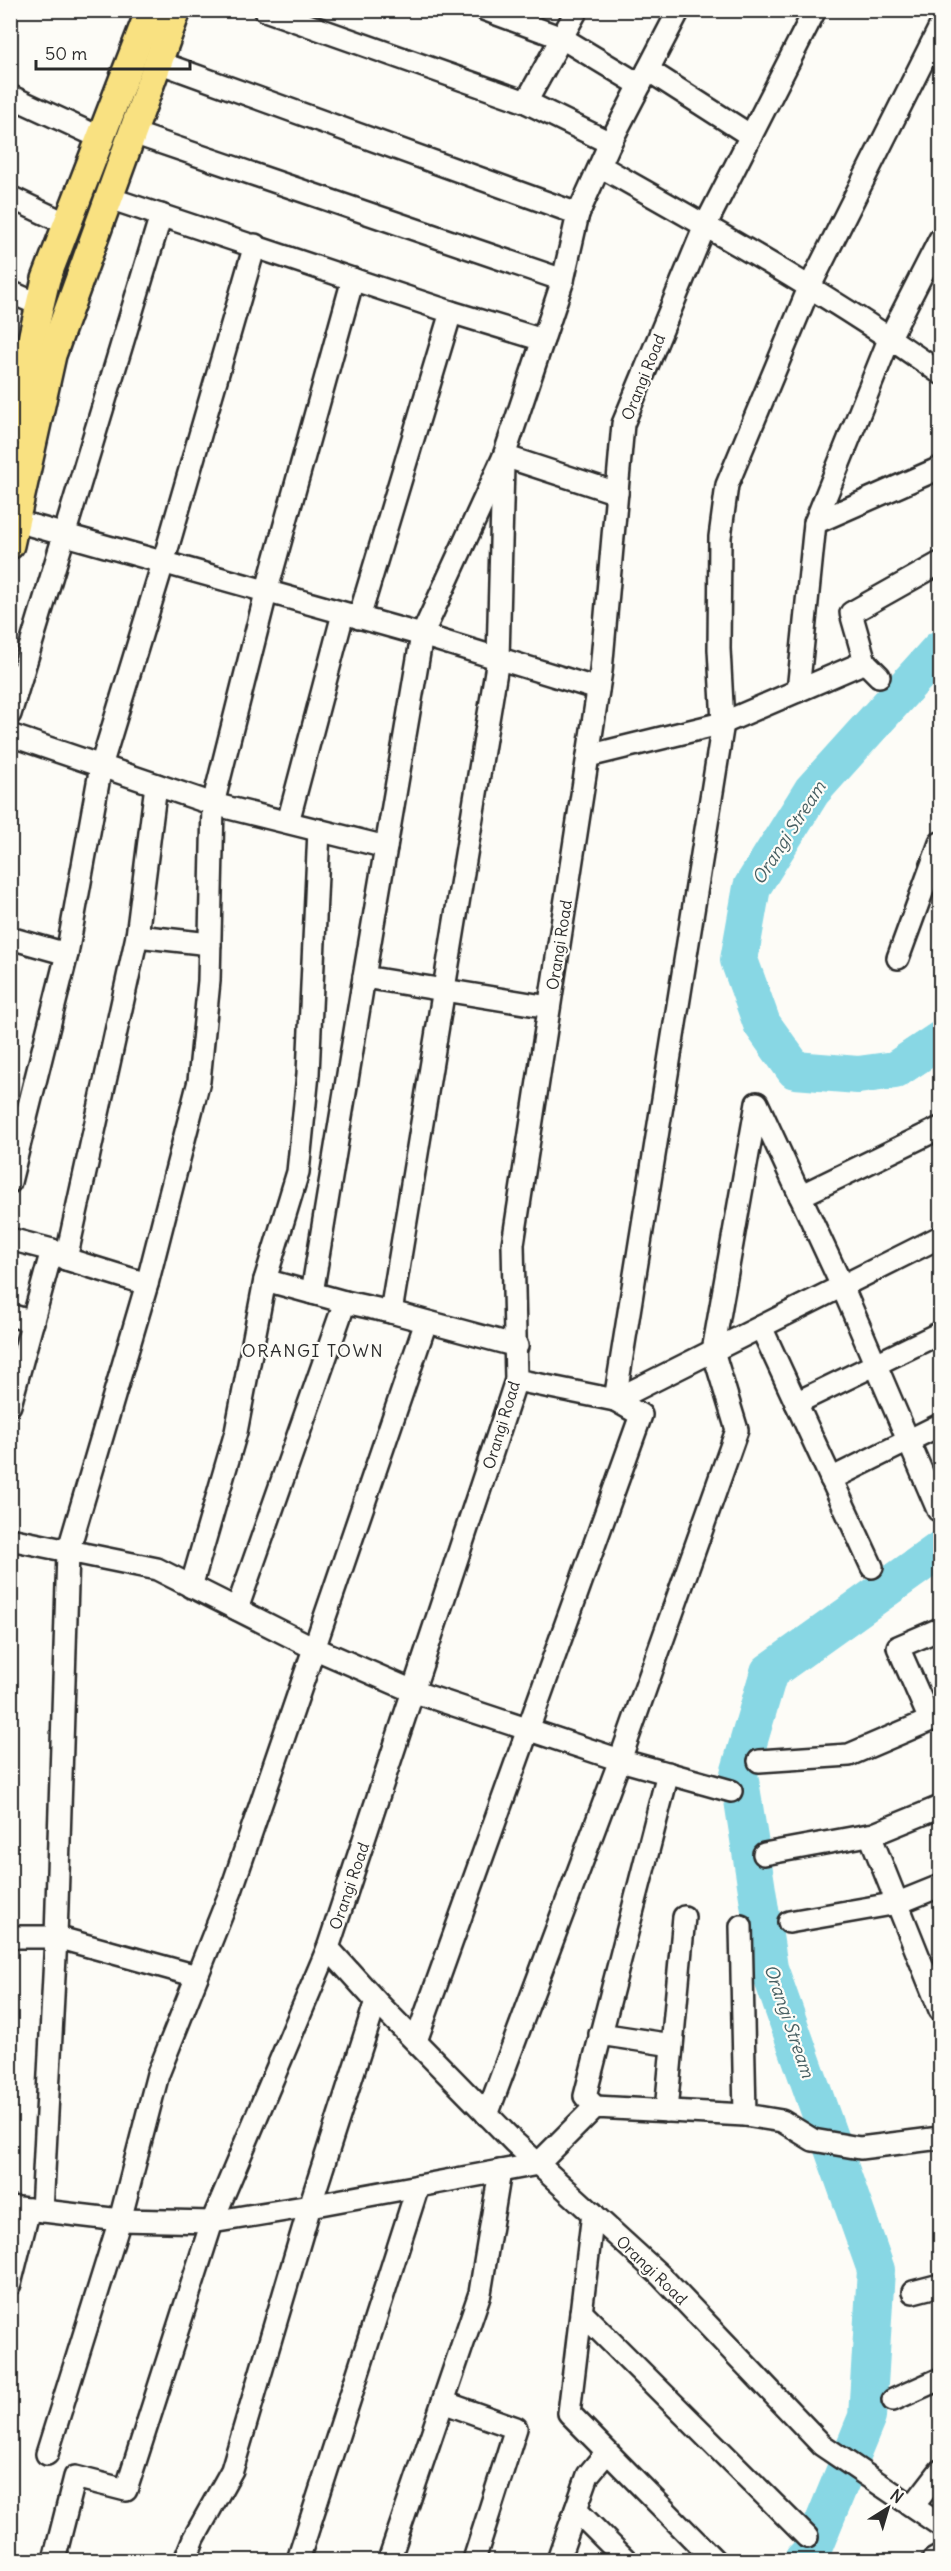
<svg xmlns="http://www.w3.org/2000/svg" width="951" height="2571" font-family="Delius,sans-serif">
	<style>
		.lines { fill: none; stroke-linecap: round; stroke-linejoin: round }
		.river { stroke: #88d7e4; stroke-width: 38 }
		.minor-casing { stroke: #2b2b2b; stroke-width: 26 }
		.major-casing { stroke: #2b2b2b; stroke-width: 32 }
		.minor { stroke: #fdfcf7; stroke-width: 21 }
		.major { stroke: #f9e181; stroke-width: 27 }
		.labels { text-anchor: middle; stroke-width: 4.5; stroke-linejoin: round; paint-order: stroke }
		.street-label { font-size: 16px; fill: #2b2b2b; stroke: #fdfcf7 }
		.water-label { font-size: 18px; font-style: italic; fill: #475f62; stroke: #fdfcf7 }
		.neighbourhood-label { font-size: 18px; letter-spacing: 1.5px; fill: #2b2b2b; stroke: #fdfcf7 }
	</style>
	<rect width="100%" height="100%" fill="#fdfcf7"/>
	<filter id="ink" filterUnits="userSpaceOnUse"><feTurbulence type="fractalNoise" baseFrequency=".0167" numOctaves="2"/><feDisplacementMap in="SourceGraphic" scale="12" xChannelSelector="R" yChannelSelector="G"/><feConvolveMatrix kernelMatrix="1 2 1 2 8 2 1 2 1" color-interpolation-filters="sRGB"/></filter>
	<g filter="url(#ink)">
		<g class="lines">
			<g class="river">
				<path d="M940 649 812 791 752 887 739 960 762 1024 795 1070 858 1075 895 1070 940 1040"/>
				<path d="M803 2560 812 2551 867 2417 876 2270 769 1968 739 1774 769 1672 940 1550"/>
			</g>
			<defs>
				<g id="minor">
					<path d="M265 10 526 102 610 143"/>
					<path d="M486 10 562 38 640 85"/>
					<path d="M815 10 705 226 623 424 601 671 513 1244 516 1380 328 1948 376 2001 514 2142 661 2276 822 2445 940 2525"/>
					<path d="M158 62 578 214"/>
					<path d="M648 70 751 136"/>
					<path d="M10 96 101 138"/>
					<path d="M526 102 577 10"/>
					<path d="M133 133 563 280"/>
					<path d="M600 166C715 231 832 296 940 373"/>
					<path d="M10 197 67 224"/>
					<path d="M109 198 451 312 359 618"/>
					<path d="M940 239 890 337 815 523 940 468"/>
					<path d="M10 292 40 305"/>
					<path d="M451 312 543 340"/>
					<path d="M504 456 617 493"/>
					<path d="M503 465 498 659 391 1312 517 1346"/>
					<path d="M16 521 422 635 598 689"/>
					<path d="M865 662 851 613 940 563"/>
					<path d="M798 691 815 523"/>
					<path d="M10 714 161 215"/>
					<path d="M10 735 213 804 386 847"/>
					<path d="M588 756 723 723 865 662 879 676"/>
					<path d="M288 822 343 614"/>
					<path d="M319 830 308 1074 298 1172 265 1280 345 1302"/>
					<path d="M137 936 210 944"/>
					<path d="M10 938 67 954"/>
					<path d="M898 958 940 843"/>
					<path d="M549 1007 364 977 422 635 504 456 563 280 578 214 610 143 679 10"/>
					<path d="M10 1182 67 954 101 766 163 563 255 245"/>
					<path d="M800 1196 940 1128"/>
					<path d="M10 1239 52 1250 66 1259 147 1284 199 1081 209 981 213 804 266 593 353 279"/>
					<path d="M66 1259 137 936 156 785"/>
					<path d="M312 1293 364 977"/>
					<path d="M10 1315 33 1322"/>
					<path d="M761 1327 872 1567"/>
					<path d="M516 1380 615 1400 723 723 719 649 720 537 727 485 809 288 940 27"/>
					<path d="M796 1403 940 1333"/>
					<path d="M10 1405 52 1250"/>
					<path d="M831 1479 940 1425"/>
					<path d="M10 1539 157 1569 314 1648 415 1692 620 1760 487 2115"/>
					<path d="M191 1587 236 1432 265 1280"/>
					<path d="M237 1609 345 1302 391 1312"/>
					<path d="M930 1720 898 1647 940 1629"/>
					<path d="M759 1761 849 1755 940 1716"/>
					<path d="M731 1791 620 1760 737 1430 713 1351 757 1103 842 1286 938 1510"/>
					<path d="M870 1835 940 2010"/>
					<path d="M764 1854 874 1834 940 1807"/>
					<path d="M789 1922 898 1903 940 1886"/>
					<path d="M741 1926 745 2115"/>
					<path d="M10 1937H56L197 1976"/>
					<path d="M600 2034 672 2045"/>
					<path d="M416 2041 641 1415 615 1400 940 1237"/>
					<path d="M595 2107 585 2096 668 1773"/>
					<path d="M666 2111 684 1917"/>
					<path d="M10 2207 120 2220 212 2222 310 2206 538 2164 595 2107 745 2115 782 2121 813 2140 860 2148 940 2138"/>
					<path d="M42 2211 56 1937 68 1552 147 1284"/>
					<path d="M593 2213 569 2413 714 2560"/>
					<path d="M10 2284 29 2209"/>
					<path d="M913 2292 940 2285"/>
					<path d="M581 2312 807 2537"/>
					<path d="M893 2400 940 2379"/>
					<path d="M443 2402 516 2428 474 2560"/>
					<path d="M47 2454 120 2220 158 2074 231 1891 426 1322"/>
					<path d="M913 2506 940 2471"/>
					<path d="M576 2510 626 2560"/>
					<path d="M54 2560 75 2477 126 2490 212 2222 328 1948"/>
					<path d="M185 2560 194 2538 232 2470 310 2206 376 2001"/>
					<path d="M298 2560 418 2186"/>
					<path d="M389 2560 480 2293 500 2171"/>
					<path d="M558 2560 588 2475 607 2452"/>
					<path d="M933 2560 940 2556"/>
				</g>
				<g id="major">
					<path d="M10 433 46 279 150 10"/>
					<path d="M10 545 52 355 177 10"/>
				</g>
			</defs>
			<use href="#minor" class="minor-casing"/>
			<use href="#major" class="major-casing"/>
			<use href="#minor" class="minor"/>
			<use href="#major" class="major"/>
		</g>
	</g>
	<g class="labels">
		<g class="street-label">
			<text transform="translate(643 377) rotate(-68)" y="6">Orangi Road</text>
			<text transform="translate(559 945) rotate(-81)" y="6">Orangi Road</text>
			<text transform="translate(501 1425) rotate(-73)" y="6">Orangi Road</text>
			<text transform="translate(349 1886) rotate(-71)" y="6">Orangi Road</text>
			<text transform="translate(652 2270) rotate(44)" y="6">Orangi Road</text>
		</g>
		<g class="water-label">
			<text transform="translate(789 833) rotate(-57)" y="6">Orangi Stream</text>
			<text transform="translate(789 2021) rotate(71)" y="6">Orangi Stream</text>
		</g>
		<g class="neighbourhood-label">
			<text x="313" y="1357">ORANGI TOWN</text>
		</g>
	</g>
	<rect width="951" height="2571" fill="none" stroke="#fdfcf7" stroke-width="36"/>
	<rect x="18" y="18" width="915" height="2535" fill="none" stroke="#2b2b2b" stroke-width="2" filter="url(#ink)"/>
	<g transform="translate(888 2508) rotate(37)" stroke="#fdfcf7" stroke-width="4.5" paint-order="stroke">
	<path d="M0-4.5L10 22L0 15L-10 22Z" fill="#2b2b2b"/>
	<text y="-9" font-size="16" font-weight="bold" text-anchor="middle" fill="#2b2b2b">N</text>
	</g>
	<path d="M36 60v9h154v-9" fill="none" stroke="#2b2b2b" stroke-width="3"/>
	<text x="45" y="60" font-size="18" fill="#2b2b2b" stroke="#fdfcf7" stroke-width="4.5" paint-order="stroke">50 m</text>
</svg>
